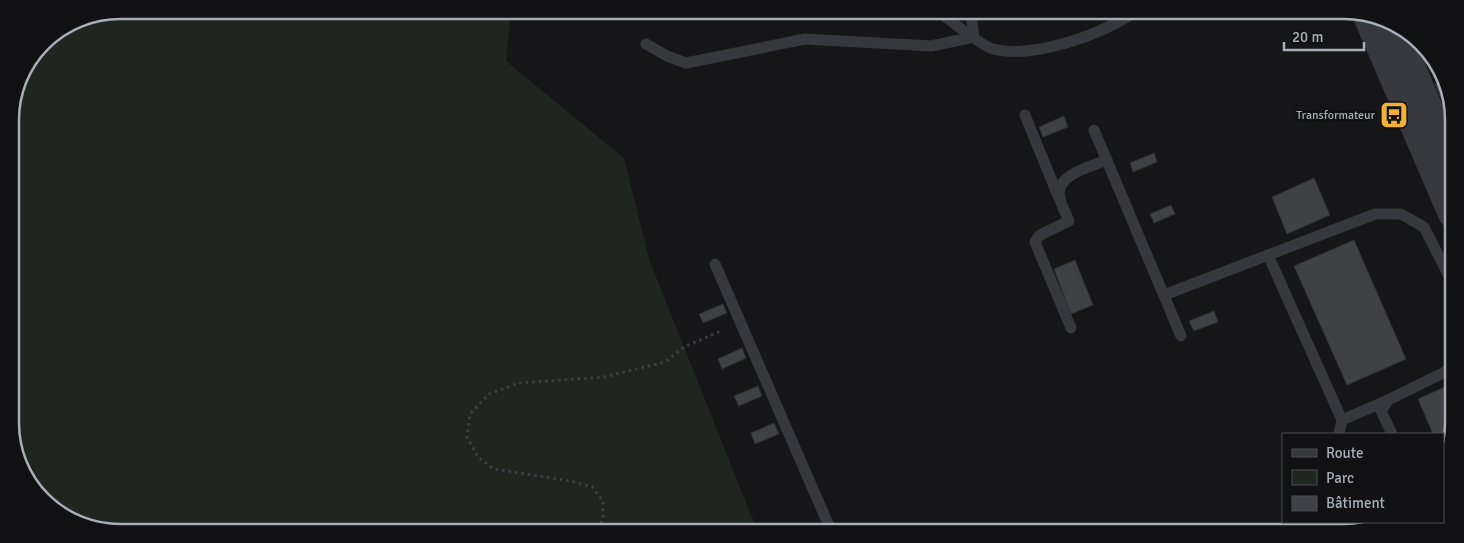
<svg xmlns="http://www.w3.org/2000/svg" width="1464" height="543" font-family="Signika,sans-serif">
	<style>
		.green { fill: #1e261f }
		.building { fill: #404145; stroke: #303034 }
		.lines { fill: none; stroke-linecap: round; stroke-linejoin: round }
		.path { stroke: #3d3f44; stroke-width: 3; stroke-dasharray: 2.5 4; stroke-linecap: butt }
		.service { stroke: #37383d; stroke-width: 11 }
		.tertiary { stroke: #37383d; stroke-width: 28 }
		.labels { text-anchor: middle; stroke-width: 4; stroke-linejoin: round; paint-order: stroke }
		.poi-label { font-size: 12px; fill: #a8adb8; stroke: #111113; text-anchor: end }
		.rim { fill: none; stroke: #a8adb8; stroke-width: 2.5 }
	</style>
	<rect width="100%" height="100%" fill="#161618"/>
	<path class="green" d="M120 10 511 12 506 61 624 158 649 259 757 530 85 527 37 496 12 444 10 112 21 71 47 37 78 18Z"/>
	<g class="building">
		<path d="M1436 72 1453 105V126L1435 84 1440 80Z"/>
		<path d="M1064 116 1068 127 1043 137 1039 127Z"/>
		<path d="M1154 153 1157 162 1133 172 1130 163Z"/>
		<path d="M1314 178 1330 215 1287 234 1272 197Z"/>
		<path d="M1171 205 1175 214 1154 223 1150 214Z"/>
		<path d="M1354 240 1406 359 1347 385 1294 266Z"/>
		<path d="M1075 260 1093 305 1071 314 1054 269Z"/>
		<path d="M723 304 727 313 703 323 699 314Z"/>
		<path d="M1214 311 1218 322 1194 331 1189 321Z"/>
		<path d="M742 348 746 358 722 369 718 359Z"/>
		<path d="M1449 385 1448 450 1443 453V434H1433L1418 399Z"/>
		<path d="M758 386 762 396 739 406 734 396Z"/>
		<path d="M774 423 779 434 755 444 751 433Z"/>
		<path d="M1312 522H1338L1316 531Z"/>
	</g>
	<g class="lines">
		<path class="path" d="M599 530 603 517V501L592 487 571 481 494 469 478 457 467 437 470 414 489 394 519 383 604 377 665 362 684 347 723 330"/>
		<g class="service">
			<path d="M942 14C953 22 981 46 993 49 1032 59 1097 36 1130 15"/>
			<path d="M646 44 667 56 686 63 805 39 931 46 974 37 971 14"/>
			<path d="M1025 115 1058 196"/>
			<path d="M1094 130 1181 336"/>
			<path d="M1268 255 1342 420"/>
			<path d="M715 264 829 526 838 531"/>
			<path d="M1164 295 1375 214H1401L1424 227 1451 280"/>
			<path d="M1071 328 1035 242 1040 235 1069 221C1066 214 1062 207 1060 199 1053 175 1090 167 1107 160"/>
			<path d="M1339 434 1342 420 1388 400"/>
			<path d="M1392 434 1381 411 1388 400 1449 370"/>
		</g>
		<g class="tertiary">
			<path d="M1367 16 1452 214"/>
			<path d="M1394 25 1452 164"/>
		</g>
	</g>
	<defs>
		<symbol id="bus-square" viewBox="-11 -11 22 22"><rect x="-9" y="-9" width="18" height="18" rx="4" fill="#f2b134" stroke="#111113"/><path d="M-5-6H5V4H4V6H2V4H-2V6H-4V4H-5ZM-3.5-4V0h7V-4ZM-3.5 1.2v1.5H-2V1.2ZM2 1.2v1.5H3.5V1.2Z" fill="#111"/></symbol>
	</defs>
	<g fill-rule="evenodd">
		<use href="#bus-square" x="1378" y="99" width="32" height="32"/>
	</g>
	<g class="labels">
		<g class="poi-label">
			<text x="1375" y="119">Transformateur</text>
		</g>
	</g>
	<path d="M0 0H1464V543H0ZM120 19H1344A101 101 0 0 1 1445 120V423A101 101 0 0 1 1344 524H120A101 101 0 0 1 19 423V120A101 101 0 0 1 120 19Z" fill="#111113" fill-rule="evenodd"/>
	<path class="rim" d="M120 19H1344A101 101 0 0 1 1445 120V423A101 101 0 0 1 1344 524H120A101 101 0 0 1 19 423V120A101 101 0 0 1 120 19Z"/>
	<rect x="1282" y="433" width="162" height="90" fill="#111113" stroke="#4d4f55"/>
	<rect x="1292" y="449" width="25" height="8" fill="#37383d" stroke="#4d4f55"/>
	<text x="1326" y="458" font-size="15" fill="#a8adb8">Route</text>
	<rect x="1292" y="470" width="25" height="15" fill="#1e261f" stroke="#4d4f55"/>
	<text x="1326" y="483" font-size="15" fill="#a8adb8">Parc</text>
	<rect x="1292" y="496" width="25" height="15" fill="#404145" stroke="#4d4f55"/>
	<text x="1326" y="508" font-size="15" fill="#a8adb8">Bâtiment</text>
	<path d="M1284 42v8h80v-8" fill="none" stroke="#a8adb8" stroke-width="2.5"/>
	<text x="1292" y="42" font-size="15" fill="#a8adb8" stroke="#111113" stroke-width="4" paint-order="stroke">20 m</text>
</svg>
